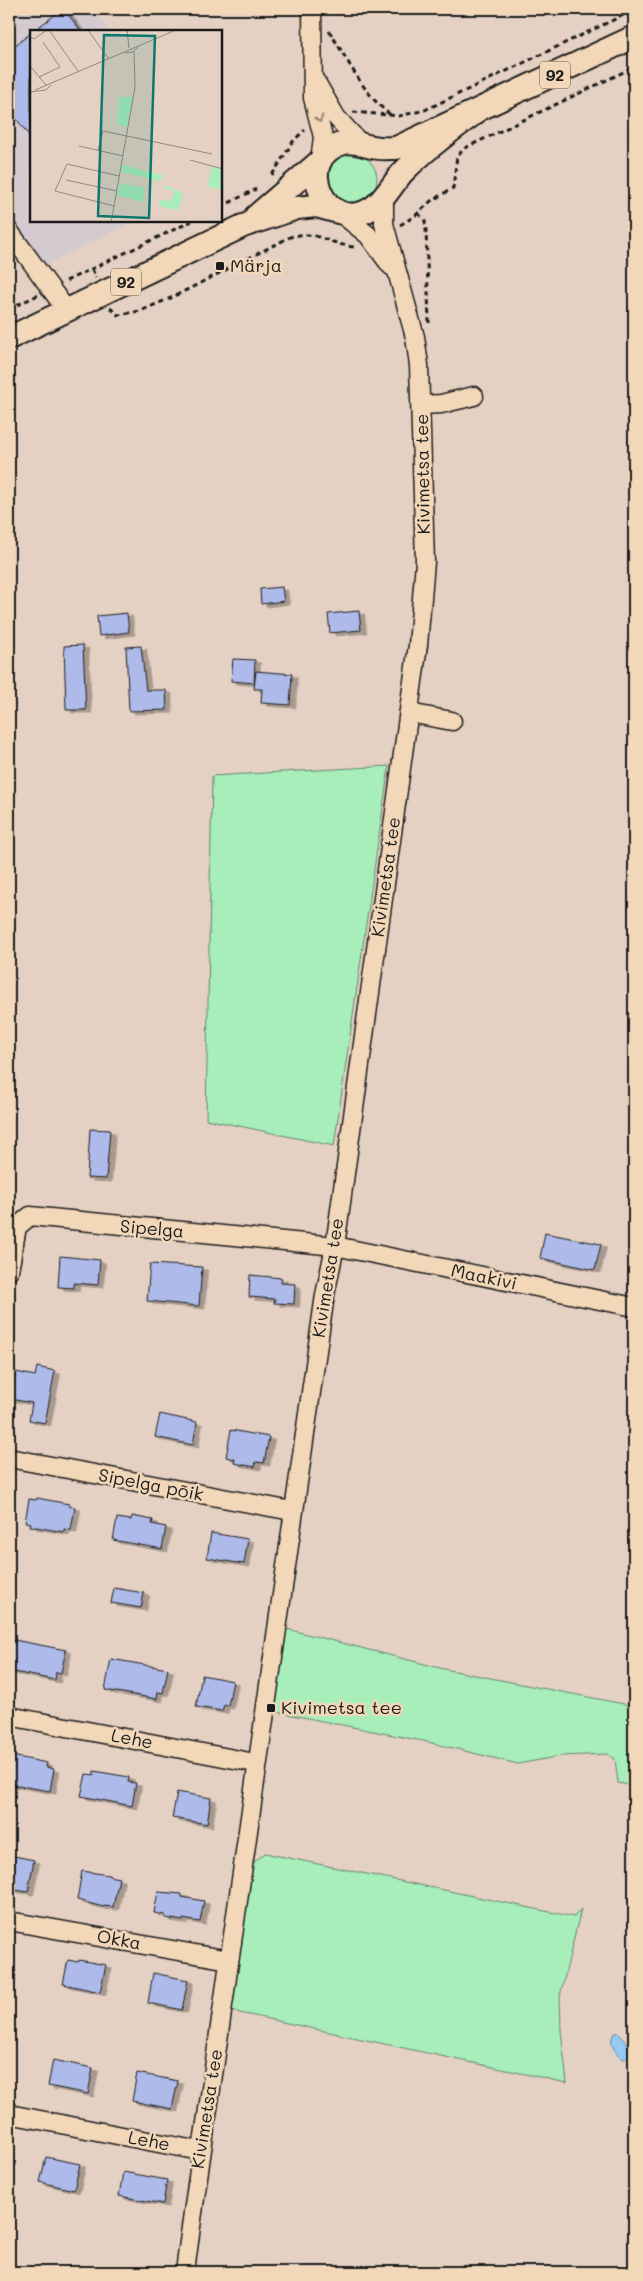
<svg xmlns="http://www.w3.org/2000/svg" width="643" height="2281" font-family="Mali,sans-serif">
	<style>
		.built { fill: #d4cacf }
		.green { fill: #a7eebb; stroke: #62856c }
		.water { fill: #95cbf3; stroke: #65859d }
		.building { fill: #adbaea; stroke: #1c1c1c; filter: url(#shadow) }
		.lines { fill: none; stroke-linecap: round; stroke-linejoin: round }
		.minor-casing { stroke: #1c1c1c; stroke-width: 21 }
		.major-casing { stroke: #1c1c1c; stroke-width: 26 }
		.path { stroke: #1c1c1c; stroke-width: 3; stroke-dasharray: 5 4; stroke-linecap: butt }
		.minor { stroke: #f2d7b9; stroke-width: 18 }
		.major { stroke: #f2d7b9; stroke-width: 22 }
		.oneway { stroke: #928372 }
		.poi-dot { fill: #1c1c1c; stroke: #f2d7b9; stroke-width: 2 }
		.labels { text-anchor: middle; stroke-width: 5; stroke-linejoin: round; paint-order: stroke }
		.shield { fill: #f2d7b9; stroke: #5c544b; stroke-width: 1 }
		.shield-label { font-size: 16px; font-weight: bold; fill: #1c1c1c }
		.poi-label { font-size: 18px; fill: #1c1c1c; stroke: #f2d7b9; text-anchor: start }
		.street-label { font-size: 18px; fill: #1c1c1c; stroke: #f2d7b9 }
		.inset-road { fill: none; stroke: #948980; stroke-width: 1 }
		.view { fill: #0f766e; fill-opacity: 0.15; stroke: #0f766e; stroke-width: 2.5 }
		.inset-edge { fill: none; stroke: #1c1c1c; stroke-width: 2.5 }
	</style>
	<defs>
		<filter id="shadow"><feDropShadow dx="5.5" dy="3" stdDeviation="0" flood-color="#0004"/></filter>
	</defs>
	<rect width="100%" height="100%" fill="#e4d1c3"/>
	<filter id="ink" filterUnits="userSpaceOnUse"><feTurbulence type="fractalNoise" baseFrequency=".02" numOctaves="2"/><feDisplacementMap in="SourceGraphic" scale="10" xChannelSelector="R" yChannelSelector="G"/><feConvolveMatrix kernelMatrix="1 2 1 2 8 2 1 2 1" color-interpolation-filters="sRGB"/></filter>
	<g filter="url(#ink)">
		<path class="built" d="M9 9H93L109 31H31V221H134L46 265 9 215Z"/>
		<g class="green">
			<circle cx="352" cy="179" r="25"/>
			<path d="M389 766 334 1146 206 1119 212 776Z"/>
			<path d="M283 1628 444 1669 634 1706V1786L618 1783 615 1759 607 1754 561 1756 518 1764 428 1742 272 1711Z"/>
			<path d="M265 1853 574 1917 581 1909 560 1996 561 2030 567 2083 231 2011 249 1867Z"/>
		</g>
		<path class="water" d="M615 2033H619L633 2053 631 2058 623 2059C615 2053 607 2042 615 2033Z"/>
		<g class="building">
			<path d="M64 9 81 31H33L63 9Z"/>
			<path d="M31 33V138L9 109V50Z"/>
			<path d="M282 587 284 601 261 604 260 589Z"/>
			<path d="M359 611 361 630 330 633 328 614Z"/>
			<path d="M127 613 129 632 99 636 97 616Z"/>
			<path d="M83 645 86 710H66L64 646Z"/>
			<path d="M141 646 146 690H166L167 710 129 711 126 647Z"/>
			<path d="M233 659 255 660 254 683 231 681Z"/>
			<path d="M256 671 292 674 290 705 261 703 262 689H254Z"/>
			<path d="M90 1129 110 1130 106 1179 87 1178Z"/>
			<path d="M545 1233 601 1244 595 1270 540 1258Z"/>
			<path d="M60 1256 100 1260 98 1285 74 1283V1288L58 1287Z"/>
			<path d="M150 1264 202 1267 199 1306 147 1301Z"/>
			<path d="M250 1275 282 1278 281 1283 295 1284 294 1304 274 1303 275 1299 249 1297Z"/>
			<path d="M37 1367 55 1371 45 1423 29 1420 32 1403 10 1399 16 1372 35 1376Z"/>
			<path d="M160 1414 197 1422 193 1445 155 1437Z"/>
			<path d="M231 1430 269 1437 264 1463 256 1462 255 1467 234 1463 235 1459 226 1457Z"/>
			<path d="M37 1498 69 1504V1506L75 1507 71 1530 64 1529V1532L30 1526 31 1523 25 1522 29 1499 36 1500Z"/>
			<path d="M132 1516 153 1520 152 1524 166 1527 162 1549 113 1540 117 1518 131 1520Z"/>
			<path d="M211 1533 248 1539 244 1564 207 1558Z"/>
			<path d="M114 1588 144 1593 141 1608 111 1603Z"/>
			<path d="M9 1639 66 1650 61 1673 56 1672 55 1680 9 1671Z"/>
			<path d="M111 1659 168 1669 163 1693 158 1692 157 1699 105 1690Z"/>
			<path d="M202 1675 233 1681 228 1706 224 1705 222 1711 196 1707Z"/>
			<path d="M12 1756 47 1763 46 1767 54 1769 50 1791 9 1784V1760L11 1761Z"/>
			<path d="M94 1771 129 1777 128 1782 136 1783 132 1806 81 1796 86 1774 94 1775Z"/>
			<path d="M177 1792 211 1798 207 1824 172 1818Z"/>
			<path d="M9 1855 34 1860 28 1892 9 1889Z"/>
			<path d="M82 1871 109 1875V1876L119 1878 113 1907 104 1906 103 1907 77 1900Z"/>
			<path d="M158 1892 182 1894V1897L204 1901 200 1922 183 1919V1921L165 1918V1915L154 1913Z"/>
			<path d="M68 1960 78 1962 79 1960 106 1965 100 1992 63 1984Z"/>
			<path d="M153 1973 188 1980 182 2010 148 2003Z"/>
			<path d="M53 2060 93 2068 88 2094 48 2086Z"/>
			<path d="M137 2073 178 2081 172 2109 132 2101Z"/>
			<path d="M46 2157 80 2164 74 2190 40 2182Z"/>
			<path d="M123 2172 167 2180 163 2204 119 2196Z"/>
		</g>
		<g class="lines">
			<defs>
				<g id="minor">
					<path d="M312 9 313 98 323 137 320 161"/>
					<path d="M316 82 336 117 360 143"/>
					<path d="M339 212 368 235 391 266"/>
					<path d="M9 231 67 311"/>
					<path d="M421 405 441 404 474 396"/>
					<path d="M409 713 452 721"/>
					<path d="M9 1271 17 1227 30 1216 335 1246 634 1307"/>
					<path d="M9 1458 292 1511"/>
					<path d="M9 1716 255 1763"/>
					<path d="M9 1921 229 1960"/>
					<path d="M9 2114 200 2151"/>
					<path d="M185 2272C196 2185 210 2099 222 2012 255 1773 289 1534 325 1295L335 1246 418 645 425 562 419 365 415 337 384 224V194"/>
				</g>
				<g id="major">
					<path d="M475 113C450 131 426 149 404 171 394 181 385 200 372 208 326 238 290 157 344 143 354 140 363 146 373 147 381 149 388 148 396 148L634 37"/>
					<path d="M256 216 320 161"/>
					<path d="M9 338 243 226 297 208 316 206 338 212"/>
				</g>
			</defs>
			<use href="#minor" class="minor-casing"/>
			<use href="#major" class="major-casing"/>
			<g class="path">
				<path d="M329 31C348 59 363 95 392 116"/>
				<path d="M353 112 399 116 425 110 634 10"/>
				<path d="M272 175 294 140 305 130"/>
				<path d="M221 207 256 189"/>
				<path d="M418 213 425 221 426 229 429 323"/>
				<path d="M400 225 415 216 431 201 453 188 457 156 465 148 634 67"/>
				<path d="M92 269 96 278"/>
				<path d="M66 281 192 221"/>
				<path d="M110 308 118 315 140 311 171 298 290 237C316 229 330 245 355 247"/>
				<path d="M9 309 38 295"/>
			</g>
			<use href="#minor" class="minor"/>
			<use href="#major" class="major"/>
		</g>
		<defs><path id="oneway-chevron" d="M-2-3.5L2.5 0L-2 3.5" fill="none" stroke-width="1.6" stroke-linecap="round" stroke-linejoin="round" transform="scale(1.25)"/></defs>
		<use class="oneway" href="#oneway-chevron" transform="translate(319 119) rotate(74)"/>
	</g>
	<g class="poi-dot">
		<rect x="215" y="261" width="10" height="10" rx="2.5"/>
		<rect x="266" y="1703" width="10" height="10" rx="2.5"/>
	</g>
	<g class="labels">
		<g class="shield">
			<rect x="540" y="61.5" width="30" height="27" rx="4"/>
			<rect x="111" y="268.5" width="30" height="27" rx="4"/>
		</g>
		<g class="shield-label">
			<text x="555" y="81">92</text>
			<text x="126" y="288">92</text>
		</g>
		<g class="poi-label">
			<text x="230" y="272">Märja</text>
			<text x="281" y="1714">Kivimetsa tee</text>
		</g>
		<g class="street-label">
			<text transform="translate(423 474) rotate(-91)" y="6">Kivimetsa tee</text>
			<text transform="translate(386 877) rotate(-82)" y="6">Kivimetsa tee</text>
			<text transform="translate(152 1229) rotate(5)" y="6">Sipelga</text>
			<text transform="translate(484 1277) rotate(12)" y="6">Maakivi</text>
			<text transform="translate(328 1278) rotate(-81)" y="6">Kivimetsa tee</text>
			<text transform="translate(151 1485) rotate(11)" y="6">Sipelga põik</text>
			<text transform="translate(132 1739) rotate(11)" y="6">Lehe</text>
			<text transform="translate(119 1940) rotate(10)" y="6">Okka</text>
			<text transform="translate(207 2109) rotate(-81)" y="6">Kivimetsa tee</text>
			<text transform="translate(149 2141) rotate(11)" y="6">Lehe</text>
		</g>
	</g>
	<g transform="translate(30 30)">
		<rect width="192" height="192" fill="#e4d1c3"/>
		<path d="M89 67H103L97 97 87 94ZM92 135 133 145 131 151 91 142ZM182 136 192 139V160L178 156ZM90 153 115 158 113 172 87 165ZM136 156 153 163 148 180 129 176 130 170 141 171 144 161 133 158Z" fill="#a7eebb"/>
		<path class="inset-road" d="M19 0 48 41M58 0 78 28M97 0 99 18M0 7 4 9 17 0M95 23 103 22 108 17M0 36 16 55M9 47 30 37 13 12M5 60 146 0M0 62 16 60 21 55M49 116 93 126M68 120 73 101 182 124M160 130 193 139M36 150 87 161M84 176 25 161 37 134 89 146M81 193 105 57 104 21"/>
		<path class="view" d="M74 5 125 6 119 188 68 186Z"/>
		<rect width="192" height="192" class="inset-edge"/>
	</g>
	<rect width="643" height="2281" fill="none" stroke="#f2d7b9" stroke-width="30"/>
	<rect x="15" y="15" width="613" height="2251" fill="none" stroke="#1c1c1c" stroke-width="2" filter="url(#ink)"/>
</svg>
